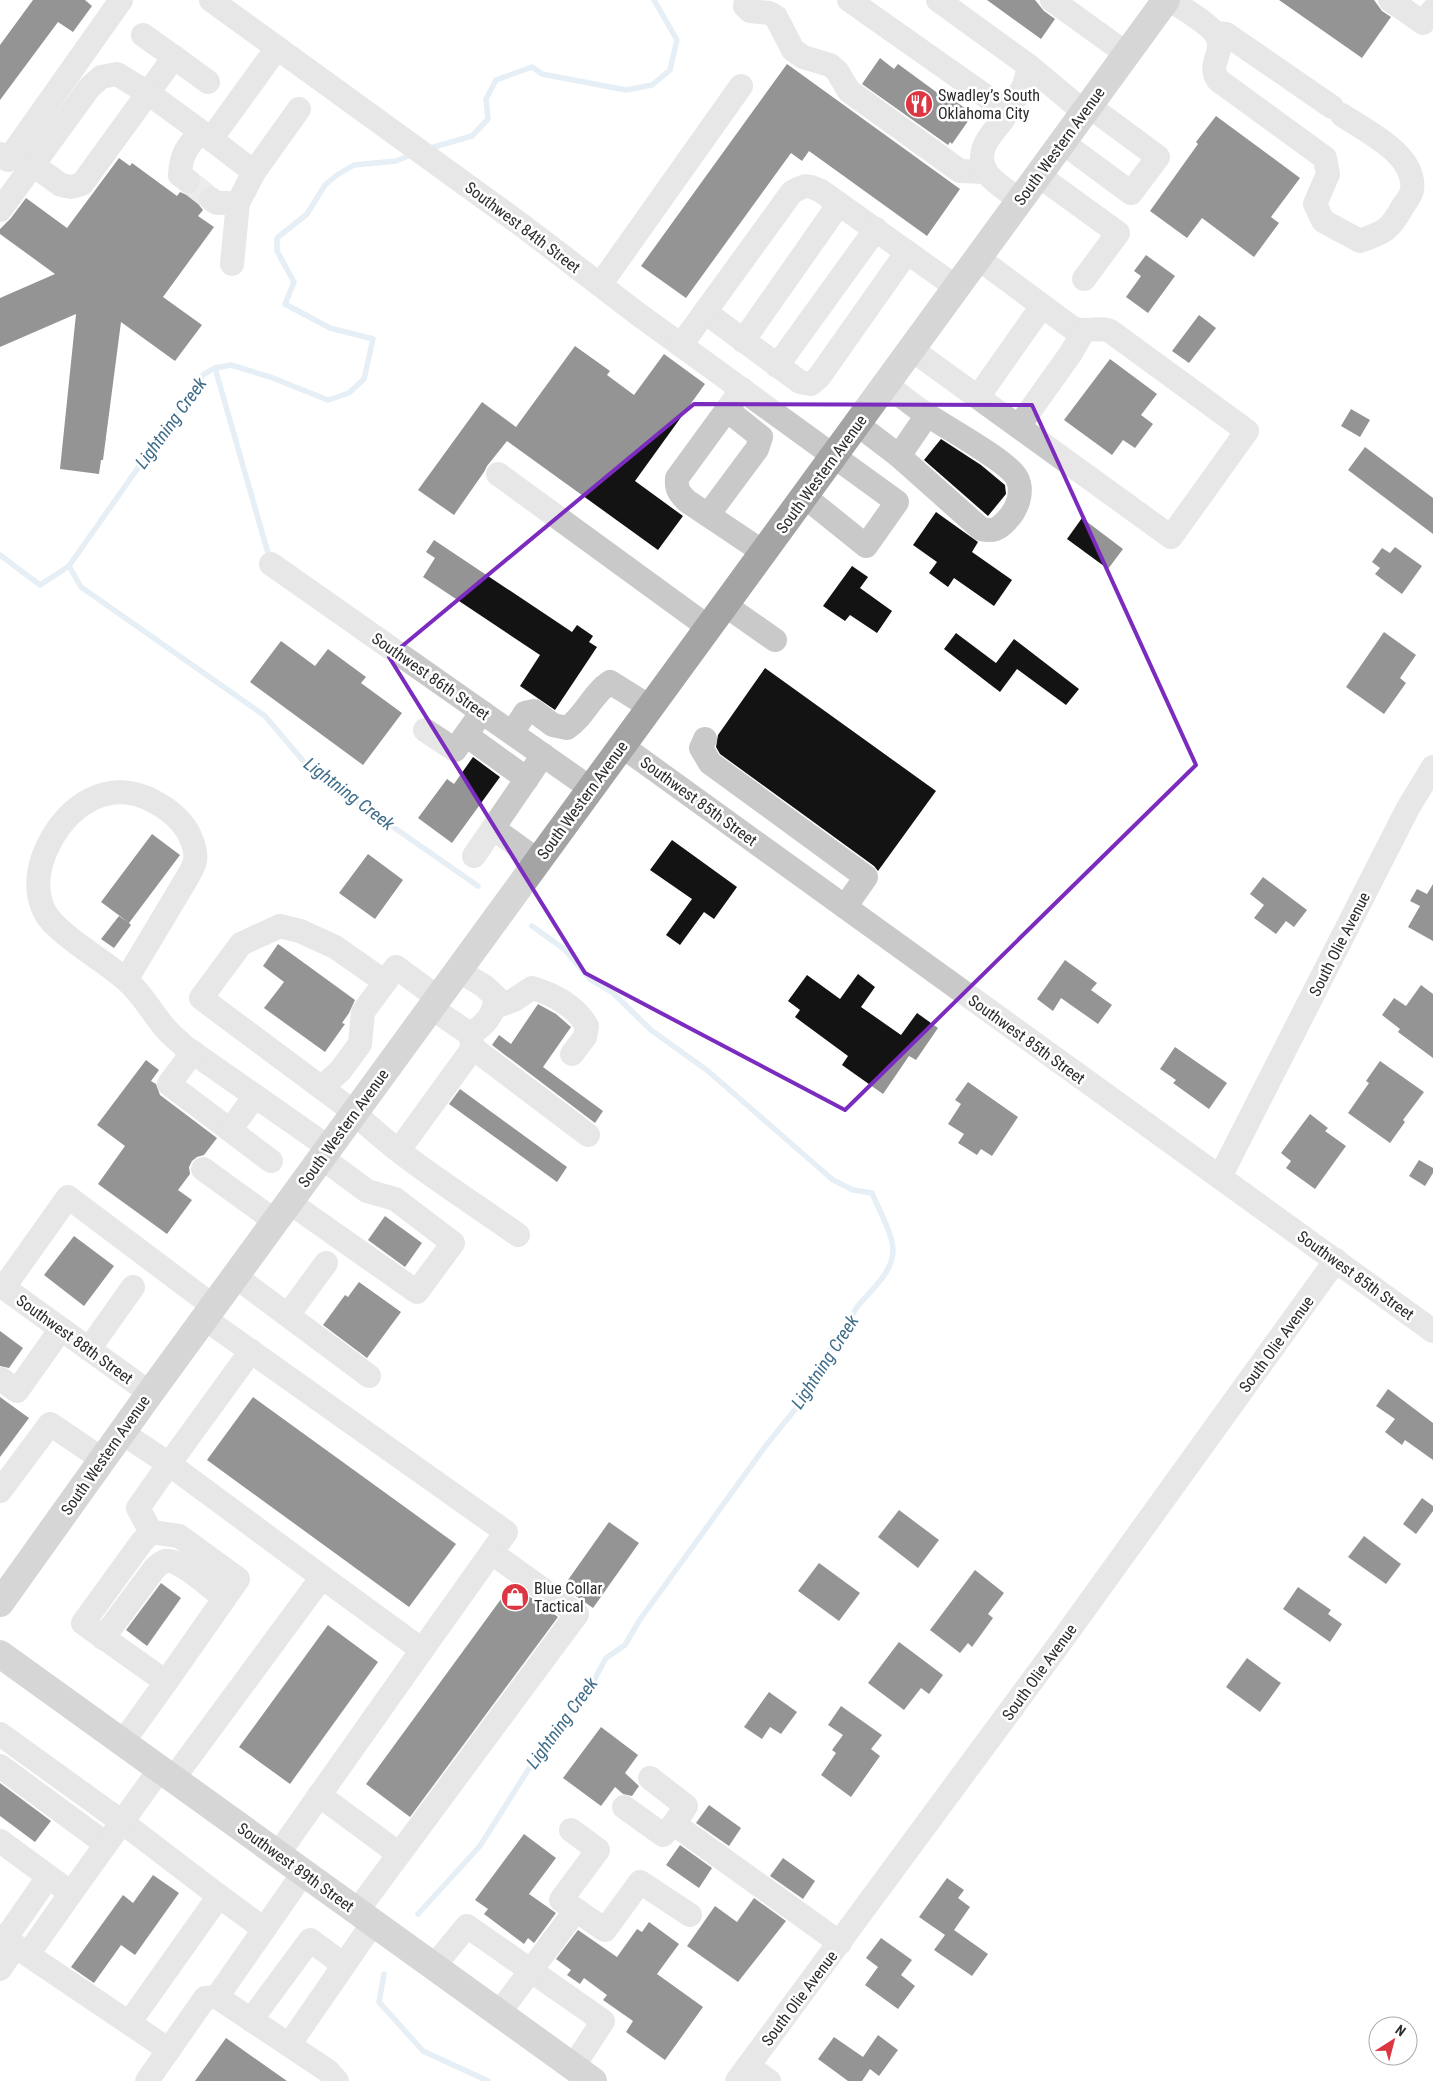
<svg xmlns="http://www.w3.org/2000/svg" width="1433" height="2081" font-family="'Roboto Condensed',sans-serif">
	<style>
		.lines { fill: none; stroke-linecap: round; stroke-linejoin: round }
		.stream { stroke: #c7dbe8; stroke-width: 5.5 }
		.building { fill: #131313 }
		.minor-tunnel { stroke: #d5d5d5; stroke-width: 24; stroke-dasharray: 24 12; stroke-linecap: butt }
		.minor { stroke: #c9c9c9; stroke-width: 24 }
		.major { stroke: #a4a4a4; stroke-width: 28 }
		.marked { fill: none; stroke: #7b2cbf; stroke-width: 4; stroke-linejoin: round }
		.labels { text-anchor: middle; stroke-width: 5; stroke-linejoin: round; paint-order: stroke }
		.poi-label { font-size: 16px; fill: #2c2c2c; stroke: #fff; text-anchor: start }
		.street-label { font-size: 16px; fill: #2c2c2c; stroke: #fff }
		.water-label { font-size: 18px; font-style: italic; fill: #3f6c89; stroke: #fff }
	</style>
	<rect width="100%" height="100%" fill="#fff"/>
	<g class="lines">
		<g class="stream">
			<path d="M427 149 472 136 488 119 486 99 496 80 532 67 542 74 626 90 652 85 670 70 677 40 654 0"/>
			<path d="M215 368 270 560"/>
			<path d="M0 555 40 585 69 566 204 374 215 368 231 365 270 377 328 400 349 393 364 379 373 339 330 328 285 304 294 282 277 251V238L307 214 325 185 337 175 354 165 396 161 413 154"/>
			<path d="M69 566 81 587 265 716 310 769 478 886"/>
			<path d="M418 1914 480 1846 552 1732 585 1697 606 1658 625 1645 639 1621 764 1448 814 1386C815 1363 832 1349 845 1331 850 1324 852 1314 857 1307 870 1291 893 1273 893 1250 893 1234 878 1208 872 1193L853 1190 833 1180 708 1071 651 1030 613 993 591 980 564 949 532 926"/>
			<path d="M384 1974 379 2002 423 2051 488 2081"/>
		</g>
	</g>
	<g class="building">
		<path d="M33 0H85L92 6 73 32 58 22 0 100V45Z"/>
		<path d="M987 0H1035L1044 11 1055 19 1041 39Z"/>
		<path d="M1279 0H1374L1382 11 1391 17 1362 58Z"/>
		<path d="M880 58 894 69 898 64 939 94 941 91 973 114 952 144 950 142 948 145 862 84Z"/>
		<path d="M787 64 960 189 927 236 809 151 802 161 791 153 686 298 641 266Z"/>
		<path d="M1216 116 1300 178 1271 217 1279 223 1254 257 1202 218 1187 238 1150 211 1198 144 1196 142Z"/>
		<path d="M119 158 130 166 132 163 177 196 180 192 187 195 194 193 199 189 201 180 210 186 204 187 199 192 197 199 199 205 203 210 198 216 214 227 163 297 202 325 175 361 121 322 103 460H101L99 474 60 469 76 314 0 347V298L55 274 0 234V229L11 218 26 198 67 228Z"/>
		<path d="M1146 255 1175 276 1148 313 1126 297 1141 276 1134 271Z"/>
		<path d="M1199 315 1216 328 1189 363 1172 351Z"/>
		<path d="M575 346 610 371 607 375 634 395 664 354 705 384 635 481 683 516 658 550 507 441 487 466 484 472 454 515 418 490 482 402 516 427Z"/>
		<path d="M1110 359 1157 394 1141 415 1153 424 1135 448 1123 440 1112 455 1064 420Z"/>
		<path d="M1351 409 1370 420 1360 437 1341 426Z"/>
		<path d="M941 439 981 465 1005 485 1006 494 988 516 924 460Z"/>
		<path d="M1365 447 1433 498V534L1348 470Z"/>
		<path d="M936 512 978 542 972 552 1012 580 994 606 954 578 948 587 929 573 937 562 913 545Z"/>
		<path d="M1082 518 1123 549 1108 569 1067 539Z"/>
		<path d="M434 540 572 632 577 625 593 636 589 642 597 647 555 710 520 686 540 655 423 577 435 558 426 552Z"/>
		<path d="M1395 547 1422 566 1402 594 1375 574 1380 568 1372 562 1382 548 1390 553Z"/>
		<path d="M852 566 868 577 860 588 892 611 877 633 850 615 845 621 823 606Z"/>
		<path d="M1384 632 1416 655 1400 678 1406 683 1384 714 1346 687Z"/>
		<path d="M956 633 996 663 1014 639 1079 689 1066 705 1017 669 1000 692 944 649Z"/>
		<path d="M281 641 315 666 328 649 366 677 361 683 402 713 363 765 250 682Z"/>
		<path d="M765 668 936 791 878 871 874 866 720 754 716 747 718 735Z"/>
		<path d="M473 757 500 777 452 843 418 818 447 779 454 784Z"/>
		<path d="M152 834 180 855 129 923 131 925 114 948 101 939 119 916 128 922 101 902Z"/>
		<path d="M672 840 737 887 714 919 704 912 680 945 666 935 692 899 650 870Z"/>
		<path d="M368 854 403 880 375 919 339 893Z"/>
		<path d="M1263 877 1307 910 1294 927 1286 921 1276 934 1254 918 1264 905 1250 894Z"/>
		<path d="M1433 884V941L1408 927 1420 906 1410 901 1417 889 1427 894Z"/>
		<path d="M278 944 355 1000 349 1013 342 1023 345 1024 325 1052 264 1008 284 982 263 966Z"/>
		<path d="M1065 960 1097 983 1091 990 1112 1005 1098 1024 1061 998 1053 1011 1037 999Z"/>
		<path d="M858 974 875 987 861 1007 901 1035 917 1013 938 1028 916 1060 909 1056 883 1094 842 1065 848 1056 795 1017 800 1010 788 1001 807 975 840 999Z"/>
		<path d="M1421 985 1433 994V1058L1398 1032 1400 1029 1382 1015 1394 998 1406 1006Z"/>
		<path d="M538 1004 556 1014 571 1027 543 1067 603 1111 595 1123 492 1045 499 1035 511 1044Z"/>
		<path d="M1175 1047 1227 1083 1209 1109 1173 1083 1176 1080 1160 1069Z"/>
		<path d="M146 1060 159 1070 151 1081 156 1084 160 1095 217 1138 204 1155 197 1157 192 1161 189 1167 190 1174 178 1190 192 1200 167 1234 98 1184 125 1146 97 1125Z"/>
		<path d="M1380 1061 1424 1092 1403 1120 1405 1122 1390 1143 1348 1113 1369 1083 1366 1081Z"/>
		<path d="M968 1082 1018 1117 992 1156 981 1149 977 1155 958 1143 964 1134 948 1124 961 1104 955 1100Z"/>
		<path d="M460 1089 567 1167 557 1182 449 1104Z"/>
		<path d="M1310 1114 1328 1128 1325 1131 1346 1146 1315 1189 1286 1168 1291 1161 1281 1153Z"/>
		<path d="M1419 1160 1433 1168V1173L1425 1186 1409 1176Z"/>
		<path d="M385 1216 422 1243 405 1267 368 1240Z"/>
		<path d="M74 1236 114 1266 84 1306 44 1275Z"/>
		<path d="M359 1282 401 1312 367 1358 323 1325 345 1295 348 1297Z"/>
		<path d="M0 1331 23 1348 9 1368 0 1366Z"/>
		<path d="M1388 1389 1433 1423V1460L1405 1440 1402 1445 1385 1432 1395 1419 1376 1406Z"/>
		<path d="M0 1397 29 1418 0 1457Z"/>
		<path d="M253 1397 456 1544 409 1607 207 1460Z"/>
		<path d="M1422 1498 1433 1506V1511L1416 1534 1403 1524Z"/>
		<path d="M899 1510 939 1540 918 1568 878 1537Z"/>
		<path d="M609 1522 639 1543 593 1608 563 1587Z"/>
		<path d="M1364 1536 1401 1564 1386 1584 1348 1557Z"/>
		<path d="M819 1563 860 1593 839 1621 798 1591Z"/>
		<path d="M975 1570 1004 1593 988 1614 993 1618 972 1647 968 1643 960 1653 930 1630Z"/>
		<path d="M161 1583 181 1598 147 1646 126 1630Z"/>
		<path d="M512 1584 558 1617 410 1817 366 1784Z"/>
		<path d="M1298 1587 1331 1610 1328 1614 1342 1624 1330 1642 1283 1609Z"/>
		<path d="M328 1625 378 1662 290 1784 239 1747Z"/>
		<path d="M899 1642 943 1675 929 1694 921 1688 904 1710 868 1683Z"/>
		<path d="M1247 1658 1281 1683 1260 1712 1226 1687Z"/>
		<path d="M769 1692 797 1712 781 1734 770 1727 762 1739 744 1727Z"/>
		<path d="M841 1706 882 1735 871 1749 880 1756 851 1797 821 1775 836 1753 832 1750 843 1735 828 1725Z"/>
		<path d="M601 1727 638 1755 625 1773 639 1786 632 1796 623 1794 615 1787 601 1806 563 1778Z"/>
		<path d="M0 1783 51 1821 35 1842 0 1816Z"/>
		<path d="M709 1805 741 1828 729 1846 696 1823Z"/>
		<path d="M524 1834 556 1858 529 1894 556 1913 534 1943 528 1938 524 1944 484 1914 488 1909 475 1900Z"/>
		<path d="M680 1845 712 1868 699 1888 666 1865Z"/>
		<path d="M783 1858 815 1881 803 1899 770 1876Z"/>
		<path d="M153 1875 179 1893 135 1955 121 1945 94 1983 71 1967 123 1895 133 1903Z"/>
		<path d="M947 1878 964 1890 958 1898 970 1907 954 1930 988 1954 972 1976 934 1950 945 1935 919 1917Z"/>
		<path d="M754 1898 786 1921 738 1982 687 1946 715 1906 737 1922Z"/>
		<path d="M649 1922 679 1944 657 1974 703 2007 665 2060 626 2032 633 2021 603 2000 607 1995 584 1978 580 1984 567 1975 571 1970 556 1959 578 1930 617 1957 637 1929 642 1932Z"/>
		<path d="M881 1938 912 1960 901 1975 915 1986 898 2009 865 1985 878 1967 866 1958Z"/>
		<path d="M878 2035 898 2050 879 2076 870 2069 862 2081H848L818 2059 834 2037 863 2057Z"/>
		<path d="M226 2038 287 2081H195Z"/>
	</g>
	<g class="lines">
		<path class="minor-tunnel" d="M188 181 211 199"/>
		<g class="minor">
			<path d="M211 0 523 226 638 314 897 502 866 546 804 496"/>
			<path d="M746 0 745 6 750 11 769 13 776 17 793 50 803 57 830 65 837 71 849 91 960 171 984 172"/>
			<path d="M849 0 1001 107 1004 118C998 127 987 137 984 147 974 174 1002 186 1020 200"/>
			<path d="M938 0 1029 66 1084 112"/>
			<path d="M1052 0 1127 54"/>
			<path d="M1170 0C1182 8 1214 26 1218 39 1224 55 1207 63 1218 80L1325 158 1328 174 1315 204 1323 221 1360 241C1385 232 1390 230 1403 206 1406 202 1411 195 1412 190 1417 155 1366 131 1342 115"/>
			<path d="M1390 0 1423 23 1433 10"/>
			<path d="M1216 33 1226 34 1332 107"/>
			<path d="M277 48 211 139 254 172 299 109"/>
			<path d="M174 57 208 82"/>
			<path d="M1001 107C1022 98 1025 86 1029 66"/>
			<path d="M1062 142 1131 193 1158 157 1089 106"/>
			<path d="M0 154 8 160 121 0"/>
			<path d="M33 165 89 88 101 77 117 74 148 93 174 57 143 35"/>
			<path d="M1038 175 1118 233 1084 279"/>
			<path d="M188 181 180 175C181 154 187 147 200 132"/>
			<path d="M211 199 217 203H238"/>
			<path d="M0 210 33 165 61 185 71 187 82 184 148 93 211 139"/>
			<path d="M232 264 238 203 254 172"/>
			<path d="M600 285 741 86"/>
			<path d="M705 312 800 382 811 384 819 377 907 252"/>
			<path d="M743 341 839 204"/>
			<path d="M681 345 792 192C805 185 807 184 821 191L956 287"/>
			<path d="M911 349 1171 537 1247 431 1110 331C1096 326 1084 334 1071 327L978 258"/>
			<path d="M777 366 876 229"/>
			<path d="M742 389 677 478C676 489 679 493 687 501L763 552"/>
			<path d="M978 397 1042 306"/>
			<path d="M857 424 899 456 981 529C993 532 999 529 1007 520 1017 510 1024 492 1017 478 1008 461 945 427 926 414 912 405 899 394 886 384"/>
			<path d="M1019 426 1071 353 1083 332"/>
			<path d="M899 456 927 415"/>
			<path d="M498 474 708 627"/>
			<path d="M708 515 757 449 761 437 727 410"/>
			<path d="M271 564 590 788"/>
			<path d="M725 605 775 640"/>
			<path d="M425 730 455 750 482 712"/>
			<path d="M512 733 525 713 534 711 553 725 567 728C585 716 592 694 610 682L650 707"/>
			<path d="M466 735 527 779"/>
			<path d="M705 739 701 748 710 763 866 877 845 907"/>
			<path d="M622 746 1433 1331"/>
			<path d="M494 829 537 860"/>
			<path d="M474 856 543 755"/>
			<path d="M457 970 484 986 495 996C496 1013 484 1026 470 1034"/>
			<path d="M126 980 187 878C190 873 194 866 195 861 197 851 192 840 188 832 180 818 168 809 155 802 108 776 66 806 46 850 38 868 35 890 43 908 47 919 57 927 65 934 84 950 106 963 125 979 142 993 152 1013 166 1029 172 1036 179 1041 185 1047L328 1147"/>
			<path d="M385 982 335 947 300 931 280 926 241 944 201 998 354 1112C400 1158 465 1197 518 1235"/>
			<path d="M430 1007 470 1034 473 1048 588 1135"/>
			<path d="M495 1007 514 1000 532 988C554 994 576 1007 587 1026L585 1037 572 1054"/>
			<path d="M193 1052 169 1084 271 1161"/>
			<path d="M322 1087 340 1071 360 1044 363 1012 396 967 438 998"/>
			<path d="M230 1130 255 1096"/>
			<path d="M399 1150 473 1048"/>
			<path d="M203 1169 275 1221"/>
			<path d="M1220 1177 1408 808 1433 767"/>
			<path d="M289 1202 417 1292 453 1243 395 1199 367 1191 321 1157"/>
			<path d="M235 1276 369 1376"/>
			<path d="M0 1285 150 1393"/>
			<path d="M4 1287 68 1197 213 1306"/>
			<path d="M288 1315 326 1263"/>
			<path d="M204 1318 506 1532 422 1650"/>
			<path d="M89 1349 133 1287"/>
			<path d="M251 1351 169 1464 322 1577"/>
			<path d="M1 1379 17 1391 61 1329"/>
			<path d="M121 1432 169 1464 138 1508 151 1532"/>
			<path d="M0 1491 50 1424 102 1459"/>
			<path d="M103 1638 155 1568C160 1564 163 1560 169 1561 182 1562 213 1589 224 1598"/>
			<path d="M0 1734 122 1822 219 1896"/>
			<path d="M123 1742 166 1682 83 1623 141 1543 151 1532 179 1536 238 1579 166 1682"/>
			<path d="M0 1766 106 1844"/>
			<path d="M650 1778 686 1806 674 1824 840 1943"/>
			<path d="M173 1779 322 1577 422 1650 278 1854"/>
			<path d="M319 1795 399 1854"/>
			<path d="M624 1807 663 1835 674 1824"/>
			<path d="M0 1841 71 1893 160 1769"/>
			<path d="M576 1910 605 1930 640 1882 690 1915"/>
			<path d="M357 1911 577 1614 492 1553"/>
			<path d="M0 1936 169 2050"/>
			<path d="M5 1939 48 1877"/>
			<path d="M28 1954 71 1893"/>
			<path d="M434 1966 467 1926 603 2021 573 2067"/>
			<path d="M0 1969 16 1946"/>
			<path d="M217 1997 304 1872"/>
			<path d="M499 2013 576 1910 561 1900 598 1850 571 1830"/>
			<path d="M251 2020 310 1940 344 1965"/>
			<path d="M129 2023 219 1896 264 1929"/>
			<path d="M289 2045 373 1923"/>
			<path d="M748 2066 769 2081"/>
			<path d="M147 2081 205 1998 217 1997 328 2071 337 2081"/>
			<path d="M737 2081 1060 1643 1336 1260"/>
		</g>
		<g class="major">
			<path d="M0 1603 150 1393 1166 0"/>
			<path d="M0 1654 593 2081"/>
		</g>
	</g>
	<path d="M0 0H1433V2081H0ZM694 404 1032 405 1196 765 845 1110 585 973 389 657Z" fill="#fff" fill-opacity=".55" fill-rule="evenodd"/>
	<path class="marked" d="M694 404 1032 405 1196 765 845 1110 585 973 389 657Z"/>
	<defs>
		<symbol id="restaurant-disc" viewBox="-11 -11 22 22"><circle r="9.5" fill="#db3642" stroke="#fff"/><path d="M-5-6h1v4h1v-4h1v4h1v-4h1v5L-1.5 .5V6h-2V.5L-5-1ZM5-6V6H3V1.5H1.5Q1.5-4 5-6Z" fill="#fff"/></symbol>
		<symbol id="shop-disc" viewBox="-11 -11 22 22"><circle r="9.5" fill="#db3642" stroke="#fff"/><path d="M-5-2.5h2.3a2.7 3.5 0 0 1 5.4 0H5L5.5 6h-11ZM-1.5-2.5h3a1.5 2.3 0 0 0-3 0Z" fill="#fff"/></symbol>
	</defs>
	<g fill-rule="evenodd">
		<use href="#restaurant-disc" x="903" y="88" width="32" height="32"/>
		<use href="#shop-disc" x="499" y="1581" width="32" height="32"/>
	</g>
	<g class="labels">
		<g class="poi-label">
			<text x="938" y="101">Swadley’s South<tspan x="938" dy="18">Oklahoma City</tspan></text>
			<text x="534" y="1594">Blue Collar<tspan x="534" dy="18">Tactical</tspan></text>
		</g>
		<g class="street-label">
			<text transform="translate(1059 146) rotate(-54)" y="6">South Western Avenue</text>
			<text transform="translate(523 227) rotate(37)" y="6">Southwest 84th Street</text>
			<text transform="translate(821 474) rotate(-54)" y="6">South Western Avenue</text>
			<text transform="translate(431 676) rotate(35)" y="6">Southwest 86th Street</text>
			<text transform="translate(582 800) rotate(-54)" y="6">South Western Avenue</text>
			<text transform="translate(699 801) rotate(36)" y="6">Southwest 85th Street</text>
			<text transform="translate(1339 944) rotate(-63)" y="6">South Olie Avenue</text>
			<text transform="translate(1027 1039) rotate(36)" y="6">Southwest 85th Street</text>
			<text transform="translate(343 1128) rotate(-54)" y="6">South Western Avenue</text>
			<text transform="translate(1356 1275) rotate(36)" y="6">Southwest 85th Street</text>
			<text transform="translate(75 1339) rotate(36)" y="6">Southwest 88th Street</text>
			<text transform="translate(1276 1344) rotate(-54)" y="6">South Olie Avenue</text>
			<text transform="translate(105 1455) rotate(-55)" y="6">South Western Avenue</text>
			<text transform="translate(1039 1672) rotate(-54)" y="6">South Olie Avenue</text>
			<text transform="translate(296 1867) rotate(36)" y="6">Southwest 89th Street</text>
			<text transform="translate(799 1998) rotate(-53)" y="6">South Olie Avenue</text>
		</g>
		<g class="water-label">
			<text transform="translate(171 423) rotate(-54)" y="6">Lightning Creek</text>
			<text transform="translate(349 794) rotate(37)" y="6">Lightning Creek</text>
			<text transform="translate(825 1362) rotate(-57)" y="6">Lightning Creek</text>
			<text transform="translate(562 1723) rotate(-54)" y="6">Lightning Creek</text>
		</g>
	</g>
	<g transform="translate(1393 2041) rotate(36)"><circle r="24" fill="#ffffff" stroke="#ababab"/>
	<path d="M0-4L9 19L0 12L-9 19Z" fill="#db3642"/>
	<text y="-8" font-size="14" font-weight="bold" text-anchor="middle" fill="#2c2c2c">N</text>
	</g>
</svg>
